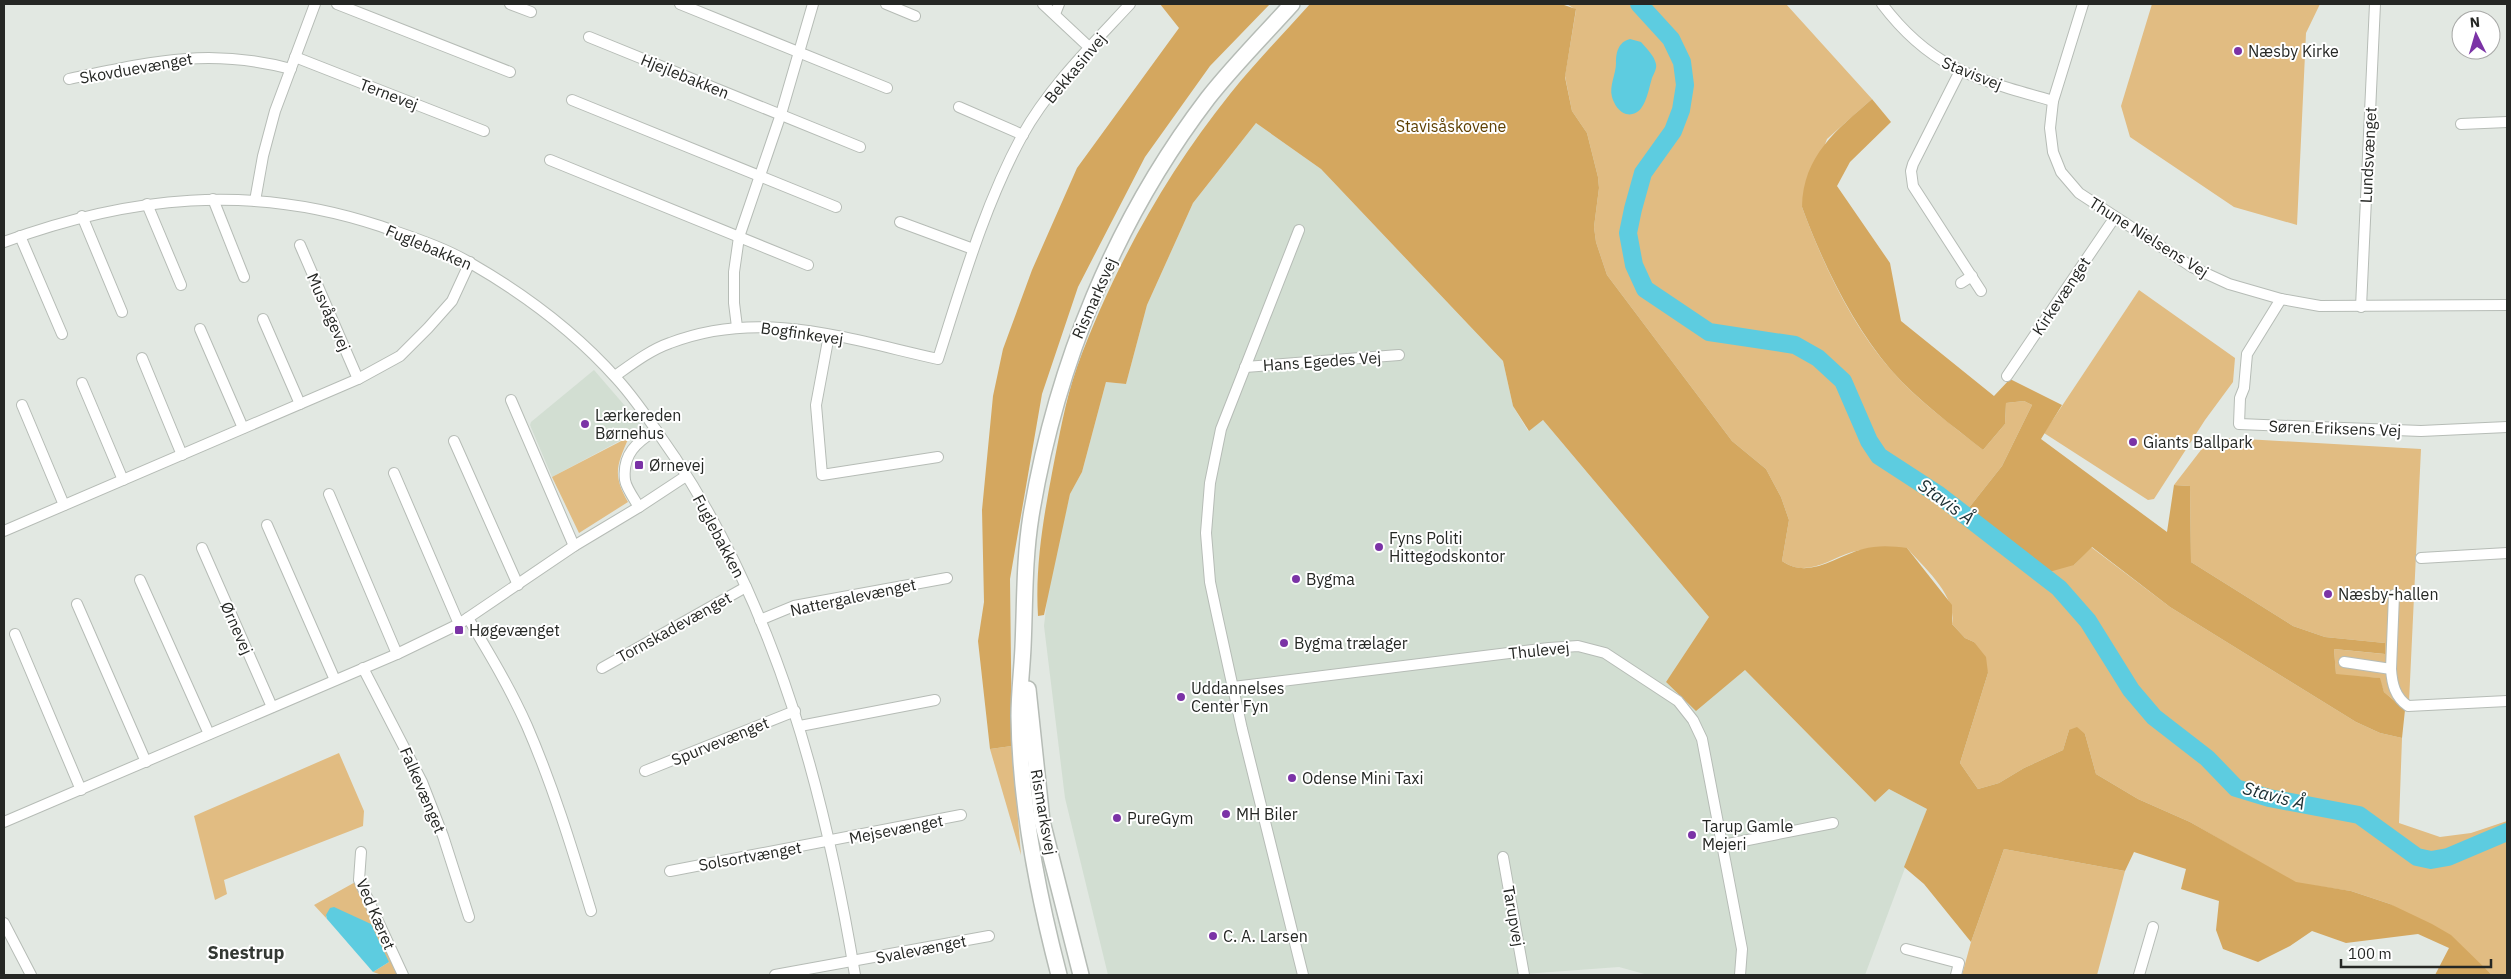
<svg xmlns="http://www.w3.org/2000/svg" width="2511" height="979" font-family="'IBM Plex Sans',sans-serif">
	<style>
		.built { fill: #d2ded2 }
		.green { fill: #e1bc82 }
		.forest { fill: #d4a75f }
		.water { fill: #5dcce0 }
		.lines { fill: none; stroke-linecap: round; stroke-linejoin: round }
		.river { stroke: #5dcce0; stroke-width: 18 }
		.street-casing { stroke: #b6bcb6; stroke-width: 12 }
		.secondary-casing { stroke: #b6bcb6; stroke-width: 18 }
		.street { stroke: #fff; stroke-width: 10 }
		.secondary { stroke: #fff; stroke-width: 15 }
		.poi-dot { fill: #7b33a6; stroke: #fff; stroke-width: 2 }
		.labels { text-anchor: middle; stroke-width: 4; stroke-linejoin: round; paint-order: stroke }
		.poi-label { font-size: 16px; fill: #252724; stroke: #fff; text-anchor: start }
		.street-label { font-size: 16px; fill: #252724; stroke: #fff }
		.park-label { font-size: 16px; fill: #5e4003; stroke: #fff }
		.water-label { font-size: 18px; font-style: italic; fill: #1b2f33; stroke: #fff }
		.neighbourhood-label { font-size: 18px; font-weight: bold; fill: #333833; stroke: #fff }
	</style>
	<rect width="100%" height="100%" fill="#e2e8e2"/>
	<g class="built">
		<path d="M1256 123 1321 169 1503 361 1513 406 1528 431 1543 420 1709 617 1666 682 1696 710 1745 670 1875 802 1889 789 1927 809 1865 975H1648L1619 967 1509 975H1108L1065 798 1044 626 1049 581 1070 494 1082 472 1106 382 1126 384 1147 305 1193 203Z"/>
		<path d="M594 370 644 428 552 477 530 425 531 422Z"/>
	</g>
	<g class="green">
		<path d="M1567 4H1786L1872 99 1827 139 1802 207C1822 262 1852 326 1891 370 1917 400 1952 425 1983 450L2005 424 2006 403 2024 401 2032 405 2002 466 1968 509 2074 565 2091 547 2170 607 2356 722 2380 733 2402 738 2399 823 2440 837 2471 833 2507 821V975H2492L2471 956 2390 904 2351 891 2296 883 2190 822 2138 799 2096 774 2085 734 2069 730 2063 750 2024 768 1999 783 1978 789 1960 763 1988 673 1974 642 1965 638 1952 624C1957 595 1924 568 1907 548 1890 549 1868 547 1852 552 1827 560 1807 578 1782 561L1789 520 1781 497 1766 469 1732 441 1607 275 1596 242 1594 227 1599 188 1598 177 1587 133 1572 111 1565 76 1576 10Z"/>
		<path d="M2152 4H2320L2306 33 2297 225 2234 207 2130 137 2121 106Z"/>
		<path d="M2139 290 2235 358 2233 382 2205 420 2154 499 2148 500 2044 433Z"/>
		<path d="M629 437C617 465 612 474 628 502L579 533 552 477Z"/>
		<path d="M2211 437 2421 449 2409 702 2405 710 2384 692 2379 678 2336 675 2334 649 2384 654 2385 643 2325 637 2293 626 2191 562 2190 486 2174 485Z"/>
		<path d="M1012 746 1021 855 990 749Z"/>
		<path d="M339 753 364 811 363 826 224 880 227 894 215 900 194 816Z"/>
		<path d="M2004 849 2125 871 2097 975H1962L1971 942Z"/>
		<path d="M359 880 403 975H382L373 972 389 962 326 915 327 919 314 905Z"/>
	</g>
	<g class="forest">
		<path d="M1160 4H1270L1210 66 1145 157 1078 287 1042 394 1010 579 1012 746 990 749 978 641 984 602 982 510 993 396 1003 349 1032 270 1077 168 1179 28Z"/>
		<path d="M1310 4H1561L1576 9 1565 77 1572 111 1587 133 1598 177 1599 188 1594 227 1596 242 1607 275 1732 441 1766 469 1781 497 1789 520 1782 561C1809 580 1836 556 1863 549 1877 545 1893 546 1907 548L1952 605V624L1965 638 1974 642 1986 657 1988 673 1960 763 1978 789 1999 783 2024 768 2063 750 2069 730 2077 727 2085 734 2096 774 2138 799 2190 822 2296 882 2351 891 2390 904 2432 924 2451 935 2492 975H2435L2449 948 2418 934 2346 943 2312 931 2290 946 2258 962 2223 949 2216 930 2219 901 2181 889 2186 869 2134 852 2125 871 2004 849 1971 942 1924 884 1904 867 1927 809 1889 789 1875 802 1745 670 1696 711 1666 682 1709 617 1543 420 1529 431 1513 406 1503 361 1321 169 1256 123 1193 203 1147 305 1126 384 1106 382 1082 472 1070 494 1044 615 1038 616C1035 568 1043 520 1052 473 1059 438 1065 401 1077 367 1113 269 1165 175 1230 94 1255 63 1283 34 1310 4Z"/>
		<path d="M1872 99 1891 122 1850 162 1837 186 1890 263 1901 321 1994 396 2010 379 2062 405 2041 439 2167 532 2174 485 2190 486 2191 562 2293 626 2325 637 2385 643V654L2334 649 2336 674 2380 678 2384 692 2405 710 2402 738 2380 733 2356 722 2170 607 2092 547 2074 565 2049 572 2031 566 1967 516 1968 509 2002 466 2032 405 2024 401 2006 403 2005 424 1983 450C1952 425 1918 401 1891 370 1853 326 1822 262 1802 207 1803 155 1837 130 1872 99Z"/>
	</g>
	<g class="water">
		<path d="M1630 39 1641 42C1646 48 1654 55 1656 64 1657 69 1654 73 1652 78 1648 91 1645 118 1626 114 1619 112 1614 104 1612 97 1609 86 1616 74 1616 63 1616 53 1618 42 1630 39Z"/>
		<path d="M334 907 371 924 389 962 373 972 327 919 326 915 330 908Z"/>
	</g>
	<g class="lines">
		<path class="river" d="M1639 4 1671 39 1682 62 1685 85 1681 110 1673 131 1643 173 1633 209 1628 233 1634 265 1645 289 1709 332 1795 345 1818 358 1843 381 1869 441 1879 456 1939 495 2059 588 2088 621 2131 690 2154 717 2207 758 2236 788 2269 798 2359 815 2417 857 2431 860 2448 857 2507 832"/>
		<defs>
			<g id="street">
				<path d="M337 4 510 72"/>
				<path d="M510 4 531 12"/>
				<path d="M680 4 887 88"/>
				<path d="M886 4 915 16"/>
				<path d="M1043 4 1090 48"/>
				<path d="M1882 4C1932 70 1977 79 2053 101"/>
				<path d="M2083 4 2053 101 2050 128 2053 152 2061 172 2079 193 2192 267 2229 284 2281 299 2320 306 2507 305"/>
				<path d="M1055 14 1059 4"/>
				<path d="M589 37 860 147"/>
				<path d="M295 57 484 131"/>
				<path d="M1960 71 1913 164 1911 171 1913 186 1981 291"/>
				<path d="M69 79C150 62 209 47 291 69"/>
				<path d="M572 100 836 207"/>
				<path d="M959 107 1023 135"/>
				<path d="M2461 124 2507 122"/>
				<path d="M550 160 808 265"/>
				<path d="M213 199 244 277"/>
				<path d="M255 201 263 156 275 111 315 4"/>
				<path d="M147 204 181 285"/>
				<path d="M82 216 122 312"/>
				<path d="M900 222 973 249"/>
				<path d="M1299 230 1221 429 1210 483 1206 533 1210 582 1217 615 1242 729 1303 975"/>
				<path d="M20 236 62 334"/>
				<path d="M4 242C129 196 251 183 380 226 411 237 444 247 472 264 524 294 577 334 617 379 639 403 657 432 676 459 778 614 825 794 855 975"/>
				<path d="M300 245 358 379"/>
				<path d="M1961 283 1972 276"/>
				<path d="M2281 299 2247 354 2244 388 2240 398 2239 424 2421 431 2507 427"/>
				<path d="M2361 307 2375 4"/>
				<path d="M263 319 300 404"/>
				<path d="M737 327 734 303V272L739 237 781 114 813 4"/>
				<path d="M200 329 243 428"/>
				<path d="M829 335 816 405 822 475 938 457"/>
				<path d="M142 358 182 455"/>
				<path d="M1245 367 1399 355"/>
				<path d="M615 376C632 364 650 350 670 343 761 308 847 339 938 359 962 284 984 206 1022 136 1049 87 1092 45 1130 4"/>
				<path d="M2007 376 2115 217"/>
				<path d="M82 383 123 480"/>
				<path d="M511 400 574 546"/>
				<path d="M22 405 64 505"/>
				<path d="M454 441 518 585"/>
				<path d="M394 473 459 624"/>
				<path d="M329 494 397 654"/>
				<path d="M639 507C635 500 626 488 625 480 622 454 637 442 656 430"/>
				<path d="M267 525 335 680"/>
				<path d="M4 531 358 379 400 356 428 328 452 301 470 262"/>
				<path d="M202 548 272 707"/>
				<path d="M2421 558 2507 553"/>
				<path d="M140 580 209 734"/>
				<path d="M2394 595 2391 669C2392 684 2395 697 2408 706L2507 701"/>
				<path d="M77 604 146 762"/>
				<path d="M468 618C489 653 510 688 527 726 553 786 572 848 591 911"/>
				<path d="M760 620 794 606 947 578"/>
				<path d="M15 634 81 790"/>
				<path d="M2344 662 2391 669"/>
				<path d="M363 668 422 782 443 836 469 917"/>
				<path d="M602 668 746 587"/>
				<path d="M1233 687 1549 648 1578 646 1605 653 1678 701 1693 720 1702 739 1742 949 1740 975"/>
				<path d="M800 726 935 700"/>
				<path d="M645 771 795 711"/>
				<path d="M4 822 397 654 459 624 574 546 639 507 686 476"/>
				<path d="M1723 845 1833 823"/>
				<path d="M361 852 359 880 403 975"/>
				<path d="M1503 857 1524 975"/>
				<path d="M670 871 961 815"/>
				<path d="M4 923 31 975"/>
				<path d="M1906 949 1959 963 1956 975"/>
				<path d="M775 975 989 936"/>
				<path d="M2139 975 2153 927"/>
			</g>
			<g id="secondary">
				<path d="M1028 689 1042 821 1081 975"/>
				<path d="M1059 975C1037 891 1020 803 1019 716 1019 693 1022 670 1023 647 1025 603 1024 560 1031 516 1056 365 1115 220 1208 98 1234 65 1264 35 1292 4"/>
			</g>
		</defs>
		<use href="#street" class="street-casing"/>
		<use href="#secondary" class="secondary-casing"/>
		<use href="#street" class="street"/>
		<use href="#secondary" class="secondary"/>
	</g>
	<g class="poi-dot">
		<circle cx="2238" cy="51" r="5"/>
		<circle cx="585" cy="424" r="5"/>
		<circle cx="2133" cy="442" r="5"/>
		<rect x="634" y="460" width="10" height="10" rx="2.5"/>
		<circle cx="1379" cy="547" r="5"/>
		<circle cx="1296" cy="579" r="5"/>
		<circle cx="2328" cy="594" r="5"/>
		<rect x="454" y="625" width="10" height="10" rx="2.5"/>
		<circle cx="1284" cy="643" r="5"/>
		<circle cx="1181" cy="697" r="5"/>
		<circle cx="1292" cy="778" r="5"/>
		<circle cx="1226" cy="814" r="5"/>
		<circle cx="1117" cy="818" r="5"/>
		<circle cx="1692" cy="835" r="5"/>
		<circle cx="1213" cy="936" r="5"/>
	</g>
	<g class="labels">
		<g class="poi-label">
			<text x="2248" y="57">Næsby Kirke</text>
			<text x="595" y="421">Lærkereden<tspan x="595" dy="18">Børnehus</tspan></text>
			<text x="2143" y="448">Giants Ballpark</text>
			<text x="649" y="471">Ørnevej</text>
			<text x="1389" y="544">Fyns Politi<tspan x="1389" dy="18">Hittegodskontor</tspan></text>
			<text x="1306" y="585">Bygma</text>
			<text x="2338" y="600">Næsby-hallen</text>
			<text x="469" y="636">Høgevænget</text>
			<text x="1294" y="649">Bygma trælager</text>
			<text x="1191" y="694">Uddannelses<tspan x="1191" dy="18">Center Fyn</tspan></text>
			<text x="1302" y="784">Odense Mini Taxi</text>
			<text x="1236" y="820">MH Biler</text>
			<text x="1127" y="824">PureGym</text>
			<text x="1702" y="832">Tarup Gamle<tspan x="1702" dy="18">Mejeri</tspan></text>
			<text x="1223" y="942">C. A. Larsen</text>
		</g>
		<g class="street-label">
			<text transform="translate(136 68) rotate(-10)" y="6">Skovduevænget</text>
			<text transform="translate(1075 68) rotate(-50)" y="6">Bekkasinvej</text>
			<text transform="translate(1972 73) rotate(22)" y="6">Stavisvej</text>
			<text transform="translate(685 76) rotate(22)" y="6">Hjejlebakken</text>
			<text transform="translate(389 94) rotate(21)" y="6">Ternevej</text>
			<text transform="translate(2368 155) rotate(-87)" y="6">Lundsvænget</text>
			<text transform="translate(2149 237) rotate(32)" y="6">Thune Nielsens Vej</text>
			<text transform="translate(429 247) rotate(23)" y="6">Fuglebakken</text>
			<text transform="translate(2061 296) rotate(-56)" y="6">Kirkevænget</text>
			<text transform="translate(1094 298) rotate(-66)" y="6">Rismarksvej</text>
			<text transform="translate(329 312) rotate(66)" y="6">Musvågevej</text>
			<text transform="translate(802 333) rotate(8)" y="6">Bogfinkevej</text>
			<text transform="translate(1322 361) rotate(-4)" y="6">Hans Egedes Vej</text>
			<text transform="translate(2335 428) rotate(2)" y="6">Søren Eriksens Vej</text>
			<text transform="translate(719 536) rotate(62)" y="6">Fuglebakken</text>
			<text transform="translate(853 597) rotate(-12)" y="6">Nattergalevænget</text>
			<text transform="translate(674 627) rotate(-29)" y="6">Tornskadevænget</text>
			<text transform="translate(237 628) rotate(66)" y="6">Ørnevej</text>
			<text transform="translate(1539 650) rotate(-6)" y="6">Thulevej</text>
			<text transform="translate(720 741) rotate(-22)" y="6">Spurvevænget</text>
			<text transform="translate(423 790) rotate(67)" y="6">Falkevænget</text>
			<text transform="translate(1044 812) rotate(80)" y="6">Rismarksvej</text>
			<text transform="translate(896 829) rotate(-11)" y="6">Mejsevænget</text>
			<text transform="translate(750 856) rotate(-10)" y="6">Solsortvænget</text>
			<text transform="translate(376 914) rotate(67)" y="6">Ved Kæret</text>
			<text transform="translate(1514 916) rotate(80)" y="6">Tarupvej</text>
			<text transform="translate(921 949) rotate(-11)" y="6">Svalevænget</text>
		</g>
		<g class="park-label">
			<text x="1451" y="132">Stavisåskovene</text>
		</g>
		<g class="water-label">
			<text transform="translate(1946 502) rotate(36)" y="6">Stavis Å</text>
			<text transform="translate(2274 796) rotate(15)" y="6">Stavis Å</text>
		</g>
		<g class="neighbourhood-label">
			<text x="246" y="959">Snestrup</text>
		</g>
	</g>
	<rect width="2511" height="979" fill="none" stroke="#252724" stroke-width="10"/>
	<g transform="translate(2476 35) rotate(355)"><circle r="24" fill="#ffffff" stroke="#a8a9a7"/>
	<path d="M0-4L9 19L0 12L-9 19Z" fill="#7b33a6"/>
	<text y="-8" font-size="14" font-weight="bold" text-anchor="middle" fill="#252724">N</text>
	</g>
	<path d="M2341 959v8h150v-8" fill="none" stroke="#252724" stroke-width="2.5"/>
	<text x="2348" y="959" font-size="15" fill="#252724" stroke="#ffffff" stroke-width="4" paint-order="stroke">100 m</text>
</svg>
